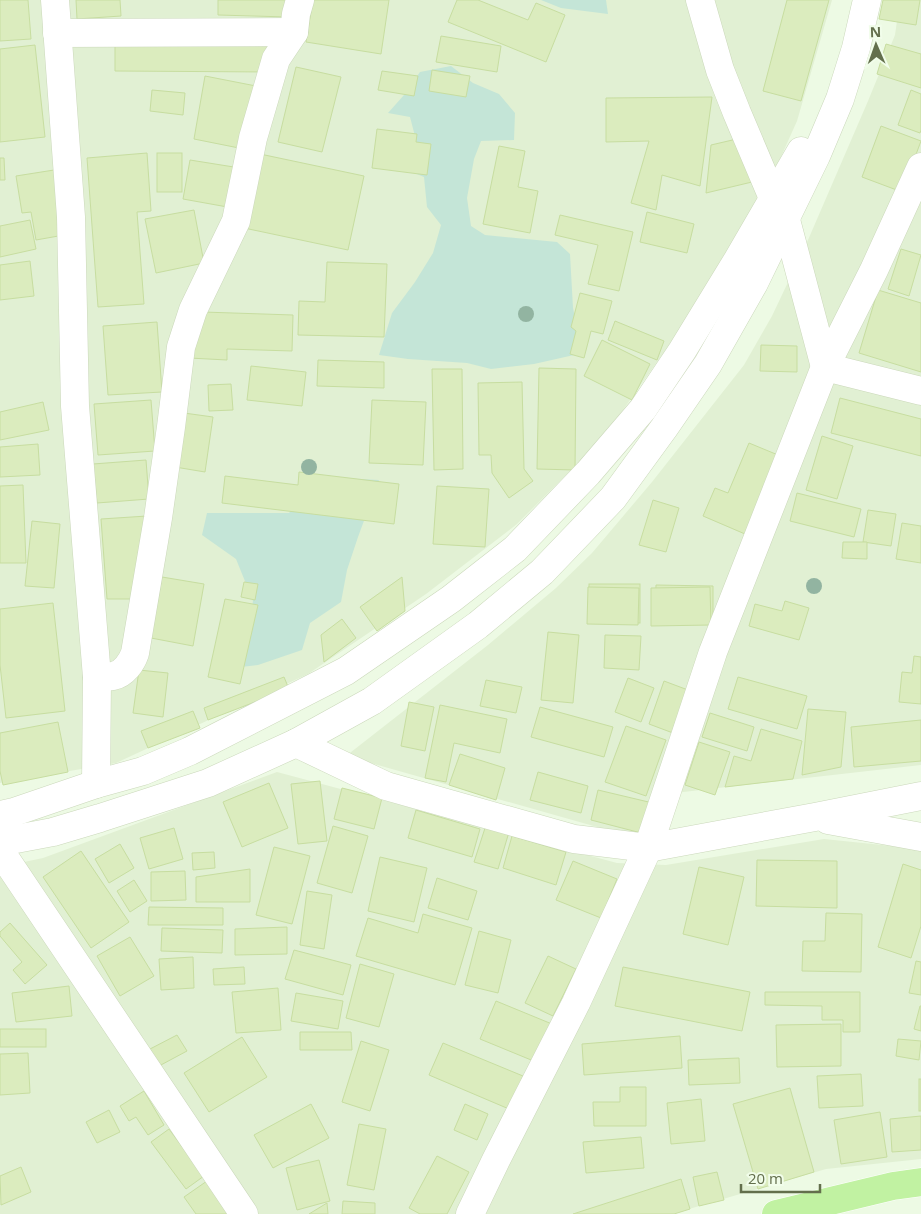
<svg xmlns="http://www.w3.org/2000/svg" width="921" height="1214" font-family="'Open Sans',sans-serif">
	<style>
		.residential { fill: #e1f0d3 }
		.green { fill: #c4e5d7 }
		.building { fill: #dbecbe; stroke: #c7dda0 }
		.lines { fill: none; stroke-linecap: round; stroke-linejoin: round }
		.minor-casing { stroke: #cbd8bb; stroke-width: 29 }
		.major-casing { stroke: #fff; stroke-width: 29 }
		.minor { stroke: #fff; stroke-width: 28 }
		.major { stroke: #c1f2a2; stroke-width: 28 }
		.tree { fill: #92b4a1 }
	</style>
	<rect width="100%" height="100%" fill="#edfae4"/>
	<g class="residential">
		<path d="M0 0H832L797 121 780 159 737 243 694 310 603 438 517 524 426 594 308 674 116 763 0 783Z"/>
		<path d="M900 0H921V765L657 795 643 840 346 756 488 645 556 588 592 553 652 482 744 365 772 316 808 240 868 101 895 35Z"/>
		<path d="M277 772 617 863 666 865 824 839 921 849V1159L826 1169 672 1214H0V867L43 858Z"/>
	</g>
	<g class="green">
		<path d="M541 0H606L608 14 561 8Z"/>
		<path d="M451 66 473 83 499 94 515 113 514 140 481 141 474 159 467 198 471 226 485 235 557 242 570 254 573 308 579 337 574 355 534 364 491 369 467 363 408 359 379 355 392 313 415 282 433 253 441 225 427 207 424 177 412 172 416 140 410 117 388 113 404 95 420 72Z"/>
		<path d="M316 477 379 480 358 537 347 570 341 602 310 623 302 650 258 665 241 667 253 601 236 559 202 535 207 513H289Z"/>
	</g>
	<g class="building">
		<path d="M0 0H28L31 39 0 41Z"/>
		<path d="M76 0H120L121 16 77 19Z"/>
		<path d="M218 0H289L288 17 218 15Z"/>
		<path d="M313 0H389L381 54 306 42Z"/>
		<path d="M457 0H478L528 20 536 3 565 15 546 62 448 22Z"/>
		<path d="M787 0H829L801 101 763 91Z"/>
		<path d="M883 0H920L916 25 879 19Z"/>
		<path d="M441 36 501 46 497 72 436 62Z"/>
		<path d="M115 43 268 45V72L115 71Z"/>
		<path d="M886 44 921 54V88L877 74Z"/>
		<path d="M35 45 45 137 0 142V49Z"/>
		<path d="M296 67 341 77 322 152 278 142Z"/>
		<path d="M432 70 470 76 466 97 429 91Z"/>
		<path d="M382 71 418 76 414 96 378 90Z"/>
		<path d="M205 76 256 86 244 149 194 139Z"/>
		<path d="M152 90 185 93 183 115 150 111Z"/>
		<path d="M911 90 921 94V130L920 133 898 125Z"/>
		<path d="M712 97 700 186 662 175 656 210 631 203 649 141 606 142V98Z"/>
		<path d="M881 126 921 141 902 192 862 177Z"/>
		<path d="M377 129 417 134 416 142 431 144 427 175 372 168Z"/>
		<path d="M741 138 752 182 706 193 711 145Z"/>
		<path d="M499 146 525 151 518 187 538 191 530 233 483 224Z"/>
		<path d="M147 153 151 211 137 212 144 304 98 307 87 158Z"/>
		<rect x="157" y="153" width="25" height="39"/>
		<path d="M260 154 364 176 348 250 244 228Z"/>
		<path d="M0 158H4L5 180H0Z"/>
		<path d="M190 160 240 168 233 208 183 199Z"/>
		<path d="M54 170 64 235 36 240 31 212 22 213 16 176Z"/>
		<path d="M194 210 204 263 156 273 145 219Z"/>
		<path d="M647 212 694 224 687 253 640 242Z"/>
		<path d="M560 215 633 232 619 291 588 284 598 245 555 235Z"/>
		<path d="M30 220 36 249 0 257V226Z"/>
		<path d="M901 249 921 255 909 296 888 289Z"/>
		<path d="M30 261 34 296 0 300V265Z"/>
		<path d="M327 262 387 264 384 337 298 335 299 301 325 302Z"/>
		<path d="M878 290 921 303V372L859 353Z"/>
		<path d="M580 293 612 301 603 334 591 331 584 358 570 354 576 331 571 327Z"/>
		<path d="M203 312 293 315 292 351 227 349V360L189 358Z"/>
		<path d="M615 321 664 341 657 360 608 340Z"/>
		<path d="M157 322 162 392 108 395 103 326Z"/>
		<path d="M602 340 650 364 632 400 584 376Z"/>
		<path d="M761 345 797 346V372L760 371Z"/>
		<path d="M318 360 384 362V388L317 386Z"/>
		<path d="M251 366 306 372 302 406 247 400Z"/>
		<path d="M539 368 576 369 575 470 537 469Z"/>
		<path d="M432 369H462L463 469 434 470Z"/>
		<path d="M522 382 524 469 533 481 509 498 492 473 491 455H479L478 383Z"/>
		<path d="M231 384 233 410 209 411 208 385Z"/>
		<path d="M840 398 921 419V456L831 433Z"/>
		<path d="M151 400 155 451 98 455 94 404Z"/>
		<path d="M372 400 426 402 423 465 369 463Z"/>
		<path d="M43 402 49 430 0 440V412Z"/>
		<path d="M184 413 213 417 205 472 175 467Z"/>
		<path d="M822 436 853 446 837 499 806 490Z"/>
		<path d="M749 443 778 455 745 534 703 516 715 488 728 493Z"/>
		<path d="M38 444 40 475 0 477V447Z"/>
		<path d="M146 460 149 499 97 503 93 464Z"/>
		<path d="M299 472 399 484 394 524 222 503 225 476 298 485Z"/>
		<path d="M23 485 26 563H0V486Z"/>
		<path d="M437 486 489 489 485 547 433 544Z"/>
		<path d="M797 493 861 509 854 537 790 521Z"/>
		<path d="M653 500 679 508 666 552 639 545Z"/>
		<path d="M868 510 896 514 891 546 863 542Z"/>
		<path d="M147 516 140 599H107L101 519Z"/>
		<path d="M32 521 60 524 54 588 25 586Z"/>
		<path d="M902 523 921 526V563L896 559Z"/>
		<path d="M843 542H867V559L842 558Z"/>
		<path d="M162 577 204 584 193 646 151 638Z"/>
		<path d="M402 577 405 611 377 631 360 607Z"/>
		<path d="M244 582 258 584 255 600 241 597Z"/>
		<rect x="589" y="584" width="51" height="39"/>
		<path d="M656 585 713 586V620H655Z"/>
		<path d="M588 587 639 588 638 625 587 624Z"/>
		<path d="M710 587 711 625 651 626V588Z"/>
		<path d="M225 599 258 605 240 684 208 677Z"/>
		<path d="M785 601 809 608 799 640 749 626 755 604 782 611Z"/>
		<path d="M53 603 65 711 6 718 0 665V609Z"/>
		<path d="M342 619 356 638 324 662 321 635Z"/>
		<path d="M548 632 579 635 573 703 541 700Z"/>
		<path d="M605 635 641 636 639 670 604 668Z"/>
		<path d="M914 656 921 657V704L899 702 902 672 912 673Z"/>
		<path d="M139 670 168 673 163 717 133 713Z"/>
		<path d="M284 677 289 689 208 720 204 708Z"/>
		<path d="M738 677 807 696 797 729 728 709Z"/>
		<path d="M628 678 654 688 641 722 615 712Z"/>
		<path d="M486 680 522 687 516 713 480 706Z"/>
		<path d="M664 681 688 690 673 733 649 724Z"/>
		<path d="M409 702 434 707 425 751 401 746Z"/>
		<path d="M440 705 507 719 500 753 454 743 446 782 425 778Z"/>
		<path d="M540 707 613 727 604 757 531 737Z"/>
		<path d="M808 709 846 712 841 767 802 775Z"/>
		<path d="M193 711 200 728 148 748 141 731Z"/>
		<path d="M710 713 754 727 747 751 702 737Z"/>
		<path d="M921 720V761L854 767 851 727Z"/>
		<path d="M58 722 68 772 3 785 0 771V733Z"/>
		<path d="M626 726 666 740 646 796 605 782Z"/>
		<path d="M761 729 802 741 793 779 725 787 734 756 751 761Z"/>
		<path d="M699 742 730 752 715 795 685 785Z"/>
		<path d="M460 754 505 768 496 800 449 785Z"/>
		<path d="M538 772 588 786 581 813 530 800Z"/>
		<path d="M320 781 327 841 298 844 291 784Z"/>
		<path d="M269 783 288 828 242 847 223 802Z"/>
		<path d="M342 788 382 798 374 829 334 819Z"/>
		<path d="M598 790 657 804 649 835 591 820Z"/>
		<path d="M416 810 480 829 472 857 408 838Z"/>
		<path d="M486 825 509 832 498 869 474 862Z"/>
		<path d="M333 826 368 836 352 893 317 883Z"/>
		<path d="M174 828 183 859 149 869 140 838Z"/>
		<path d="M512 836 566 852 556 885 503 868Z"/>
		<path d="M120 844 134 868 109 883 95 859Z"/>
		<path d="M274 847 310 856 292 924 256 915Z"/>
		<path d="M81 851 129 922 91 948 43 877Z"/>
		<path d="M214 852 215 868 193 870 192 853Z"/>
		<path d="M380 857 427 868 414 922 368 911Z"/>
		<path d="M757 860 837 861V908L756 906Z"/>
		<path d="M573 861 617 879 601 918 556 900Z"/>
		<path d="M903 864 921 870V926L911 958 878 947Z"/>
		<path d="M699 867 744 877 728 945 683 934Z"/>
		<path d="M250 869V902H196V877Z"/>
		<path d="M185 871 186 900 151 901V872Z"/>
		<path d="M437 878 477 891 468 920 428 908Z"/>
		<path d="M134 880 147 901 130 912 117 891Z"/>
		<path d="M307 891 332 895 324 949 300 945Z"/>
		<path d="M149 907 223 908V925H148Z"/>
		<path d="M826 913 862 914 861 972 802 971 803 941H825Z"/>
		<path d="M423 914 472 928 455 985 356 956 368 918 418 933Z"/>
		<path d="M10 923 47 965 25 984 13 970 22 962 0 936V932Z"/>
		<path d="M287 927V954L235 955V929Z"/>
		<path d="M162 928 223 930 222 953 161 951Z"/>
		<path d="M479 931 511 940 498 993 465 985Z"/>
		<path d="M130 937 154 976 120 996 97 956Z"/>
		<path d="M294 950 351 965 343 995 285 979Z"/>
		<path d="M548 956 576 969 553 1016 525 1003Z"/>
		<path d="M193 957 194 988 161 990 159 959Z"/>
		<path d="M916 961 921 962V995L909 993Z"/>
		<path d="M360 964 394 974 379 1027 346 1018Z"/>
		<path d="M244 967 245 984 214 985 213 969Z"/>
		<path d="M623 967 750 992 742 1031 615 1006Z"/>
		<path d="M69 986 72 1016 16 1022 12 993Z"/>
		<path d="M278 988 281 1030 236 1033 232 992Z"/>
		<path d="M765 992H860V1032H843V1020H822V1006L765 1005Z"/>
		<path d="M296 993 343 1001 338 1029 291 1021Z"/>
		<path d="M496 1001 552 1024 536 1062 480 1039Z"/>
		<path d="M920 1006H921V1031L914 1029Z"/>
		<path d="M841 1024V1066L777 1067 776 1025Z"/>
		<rect x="0" y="1029" width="46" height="18"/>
		<path d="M300 1032H351L352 1050H300Z"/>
		<path d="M177 1035 187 1051 159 1066 150 1049Z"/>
		<path d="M680 1036 682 1068 584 1075 582 1044Z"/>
		<path d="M242 1037 267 1077 209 1112 184 1073Z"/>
		<path d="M898 1039 921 1041 919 1060 896 1056Z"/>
		<path d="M361 1041 389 1050 370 1111 342 1102Z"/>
		<path d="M443 1043 523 1076 509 1109 429 1075Z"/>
		<path d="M28 1053 30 1093 0 1095V1054Z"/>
		<path d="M739 1058 740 1083 689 1085 688 1060Z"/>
		<path d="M861 1074 863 1106 819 1108 817 1076Z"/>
		<rect x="919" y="1079" width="2" height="32"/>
		<path d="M620 1087H646V1126H594L593 1102H620Z"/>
		<path d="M790 1088 814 1172 758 1189 733 1104Z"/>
		<path d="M144 1091 164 1125 148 1135 136 1117 129 1121 120 1106Z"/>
		<path d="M701 1099 705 1141 671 1144 667 1103Z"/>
		<path d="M311 1104 329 1138 273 1168 254 1135Z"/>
		<path d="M465 1104 488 1114 477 1140 454 1130Z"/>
		<path d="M109 1110 120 1132 97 1143 86 1122Z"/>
		<path d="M880 1112 887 1157 841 1164 834 1120Z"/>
		<path d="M921 1116V1150L892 1152 890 1119Z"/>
		<path d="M359 1124 386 1129 374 1190 347 1185Z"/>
		<path d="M169 1129 204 1176 186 1189 151 1142Z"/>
		<path d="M641 1137 644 1168 586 1173 583 1142Z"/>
		<path d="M437 1156 469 1172 447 1214H420L409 1208Z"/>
		<path d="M319 1160 330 1201 297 1210 286 1168Z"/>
		<path d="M21 1167 31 1192 1 1205 0 1176Z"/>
		<path d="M717 1172 724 1200 699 1206 693 1177Z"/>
		<path d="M681 1179 690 1209 674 1214H573Z"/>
		<path d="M207 1181 229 1212 227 1214H196L184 1197Z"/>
		<path d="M343 1201 375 1203V1214H342Z"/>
		<path d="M327 1203 328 1214H309Z"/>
	</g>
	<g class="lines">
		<defs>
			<g id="minor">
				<path d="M55 0 71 217 75 406 97 677 96 784"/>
				<path d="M700 0 720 70 737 113 773 198"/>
				<path d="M57 33 294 32"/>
				<path d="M786 220 825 367 921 391"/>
				<path d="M97 677C102 677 108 677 113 676 124 674 132 662 135 653L158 518 171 427 181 347 193 310 236 221 253 138 276 59 294 32 296 14 300 0"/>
				<path d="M296 743 386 786 574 839 648 848 815 817 921 796"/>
				<path d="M0 815 14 812 96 784 143 771 190 751 346 671 451 599 515 549 588 473 643 409 682 351 737 261 801 151"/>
				<path d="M828 820 921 837"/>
				<path d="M0 842 53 832 100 818 208 783 296 743 372 701 478 625 542 572 613 498 664 428 708 364 754 283 816 156 840 99 856 48 867 0"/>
				<path d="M0 849 3 855 244 1214"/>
				<path d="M470 1214 496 1160 576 1003 648 848 713 652 825 367 874 270 921 167"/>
			</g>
			<path id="major" d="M776 1214 893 1186 921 1182"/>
		</defs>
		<use href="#minor" class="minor-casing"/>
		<use href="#major" class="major-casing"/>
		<use href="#minor" class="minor"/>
		<use href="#major" class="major"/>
	</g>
	<g class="tree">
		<circle cx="526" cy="314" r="8"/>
		<circle cx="309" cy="467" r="8"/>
		<circle cx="814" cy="586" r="8"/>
	</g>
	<g transform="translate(876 45) rotate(358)" stroke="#f1fdea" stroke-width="4" paint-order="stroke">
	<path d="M0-4L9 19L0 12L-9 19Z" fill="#636f4c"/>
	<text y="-8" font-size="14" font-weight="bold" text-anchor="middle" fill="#636f4c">N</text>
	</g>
	<path d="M741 1184v8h79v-8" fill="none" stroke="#636f4c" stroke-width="2.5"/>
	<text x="748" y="1184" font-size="15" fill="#636f4c" stroke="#f1fdea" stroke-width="4" paint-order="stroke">20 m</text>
</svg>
